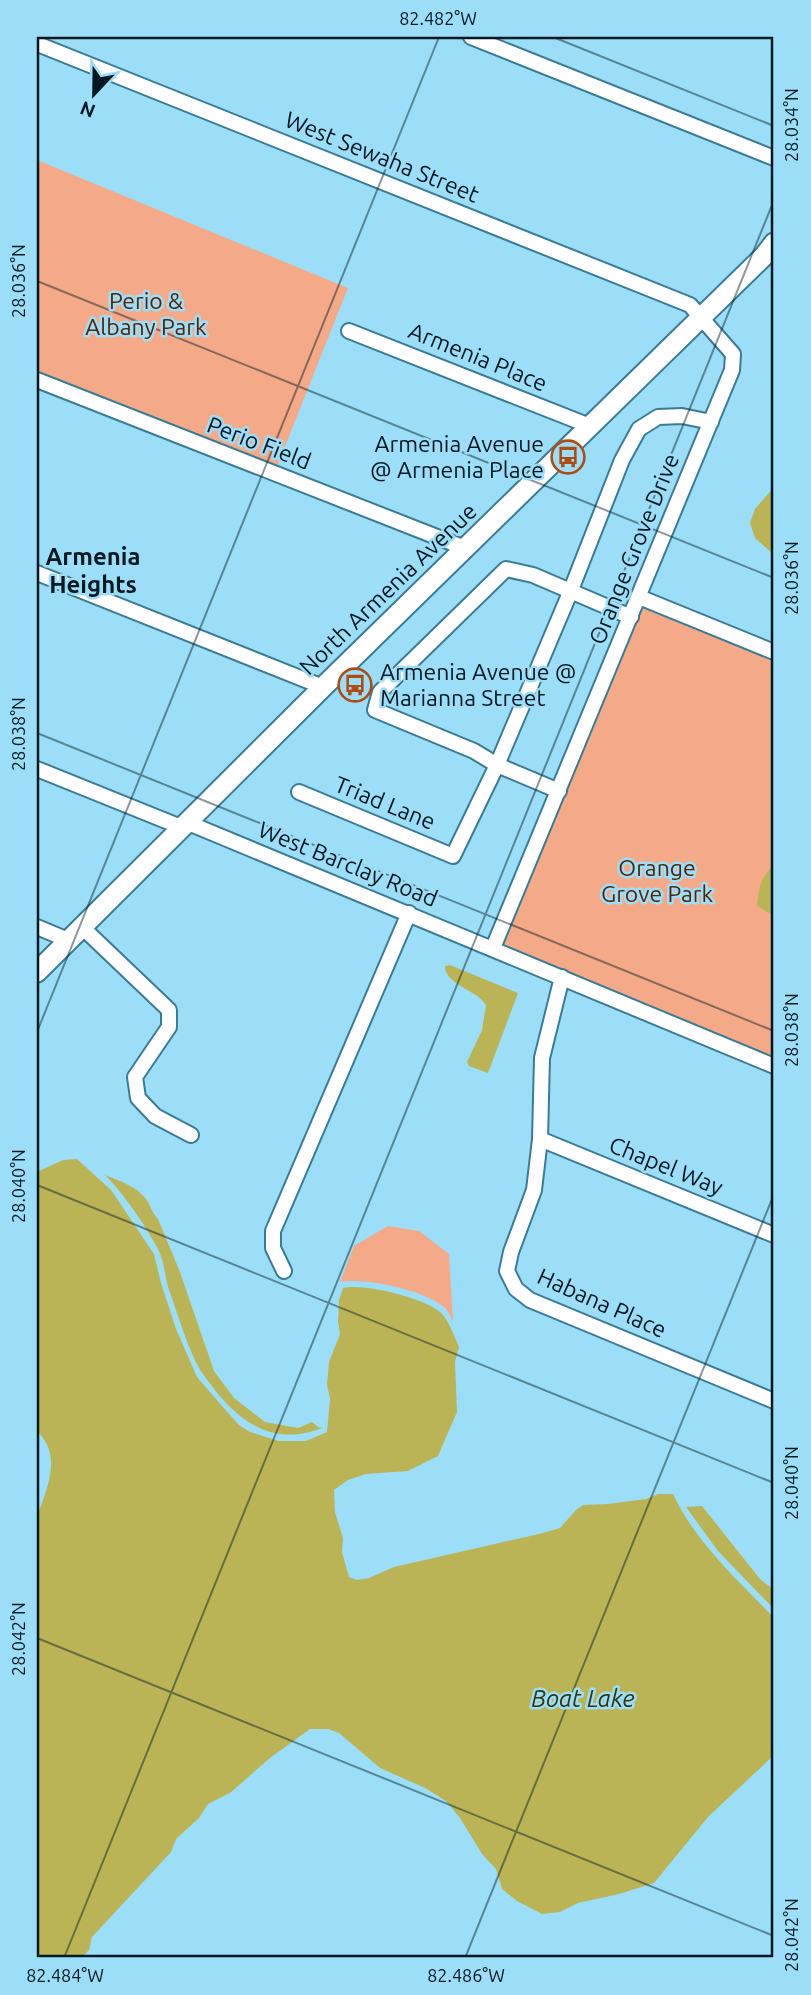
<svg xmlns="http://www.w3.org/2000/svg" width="811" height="1995" font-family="Ubuntu,sans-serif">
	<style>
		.green { fill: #f4aa89 }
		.water { fill: #bbb457 }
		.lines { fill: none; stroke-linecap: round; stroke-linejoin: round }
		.minor-casing { stroke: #3b7c94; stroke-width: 18 }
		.major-casing { stroke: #3b7c94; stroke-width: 23 }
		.minor { stroke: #fff; stroke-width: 14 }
		.major { stroke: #fff; stroke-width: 19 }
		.ticks { fill: none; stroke: #001822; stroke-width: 2; stroke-opacity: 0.45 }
		.labels { text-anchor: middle; stroke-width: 5; stroke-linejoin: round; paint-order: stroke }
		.street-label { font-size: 23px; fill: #001822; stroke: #9cdef8 }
		.park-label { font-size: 23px; fill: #572205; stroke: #9cdef8 }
		.poi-label { font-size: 23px; fill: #001822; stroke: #9cdef8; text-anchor: end }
		.neighbourhood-label { font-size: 24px; font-weight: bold; fill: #001822; stroke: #9cdef8 }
		.water-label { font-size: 24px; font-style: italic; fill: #37340b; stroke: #9cdef8 }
		.neatline { fill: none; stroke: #001822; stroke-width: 2.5 }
		.ticks-label { font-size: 18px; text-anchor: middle; fill: #001822 }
	</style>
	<rect width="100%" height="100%" fill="#9cdef8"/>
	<g class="green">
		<path d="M37 160 348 288 274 474 37 380Z"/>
		<path d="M644 605 774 657V1059L503 945Z"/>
		<path d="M388 1226 419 1231 449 1254 453 1321C450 1316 448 1310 444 1307 424 1290 365 1277 340 1282L354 1246Z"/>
	</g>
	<g class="water">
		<path d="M774 487C774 499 771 511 772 521 772 533 774 544 774 555L755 538 750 523 755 509Z"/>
		<path d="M774 865V916L757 906C759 888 760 877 774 865Z"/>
		<path d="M450 965 518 993 488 1073 469 1066 467 1062 482 1030 486 1005C476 989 445 985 445 966Z"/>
		<path d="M77 1159 111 1190 154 1254 161 1283 176 1329 197 1377 222 1406 239 1425 250 1432 279 1441H306L327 1432 330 1399 327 1385 329 1362 340 1334 338 1321 339 1300 343 1288C364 1283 424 1298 440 1312 449 1320 454 1336 459 1347L455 1362 457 1412 438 1456 408 1471 366 1474 348 1480 334 1490 335 1512 343 1538 342 1552 349 1577 357 1580 369 1578 394 1567 539 1534 560 1528 576 1510 583 1505 608 1504 646 1499 658 1494H673C696 1543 737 1579 774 1618V1755L708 1817 654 1883 619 1894 578 1903 560 1912 542 1914 517 1901 502 1889 496 1869 482 1854 460 1818 446 1801 425 1788 380 1768 339 1733 328 1729H310L270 1758 230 1793 208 1804 199 1818 176 1839 171 1852 92 1937 89 1950 81 1958H37V1517C47 1488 63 1456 37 1431V1172L63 1160Z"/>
		<path d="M105 1175C120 1181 136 1186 146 1199 151 1206 152 1213 158 1219L180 1272 214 1371 234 1398 265 1422 298 1428 312 1422 318 1427 322 1428C268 1449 233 1417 203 1374 189 1354 178 1314 169 1290 165 1277 164 1261 158 1249 145 1225 124 1194 105 1175Z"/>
		<path d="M702 1506 760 1579 774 1590V1609L718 1551 686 1507Z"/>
	</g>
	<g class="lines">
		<defs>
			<g id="minor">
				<path d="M471 37 774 158"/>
				<path d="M40 45 690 305 733 354 732 370 493 948"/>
				<path d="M349 331 590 426"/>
				<path d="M37 380 465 548"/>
				<path d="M37 573 323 687"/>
				<path d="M639 597 774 652"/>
				<path d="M37 769 181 827"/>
				<path d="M559 791 497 765 474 751 375 710 380 692 506 569 533 575 631 617"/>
				<path d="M299 792 453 856 497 765 569 595 622 460 639 429 658 417 682 416 711 422"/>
				<path d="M186 822 774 1066"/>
				<path d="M37 927 68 940"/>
				<path d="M82 927 169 1010V1027L135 1077 138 1098 155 1116 191 1135"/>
				<path d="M562 977 542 1058 540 1139 534 1190 511 1252 507 1271 516 1289 530 1300 774 1401"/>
				<path d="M540 1139 774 1235"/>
				<path d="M284 1271 273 1248V1231L409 913"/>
			</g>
			<path id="major" d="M37 972 323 687 764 256 774 243"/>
		</defs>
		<use href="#minor" class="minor-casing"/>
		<use href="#major" class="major-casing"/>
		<use href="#minor" class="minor"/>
		<use href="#major" class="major"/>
	</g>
	<path class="ticks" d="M553 37 774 126M37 38V37M37 281 774 578M37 733 774 1031M37 1032 439 37M37 1185 774 1483M37 1638 774 1936M64 1958 774 200M465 1958 774 1194"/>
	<defs>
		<symbol id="bus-ring" viewBox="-11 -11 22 22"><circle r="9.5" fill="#9cdef8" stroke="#af4c14" stroke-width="1.5"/><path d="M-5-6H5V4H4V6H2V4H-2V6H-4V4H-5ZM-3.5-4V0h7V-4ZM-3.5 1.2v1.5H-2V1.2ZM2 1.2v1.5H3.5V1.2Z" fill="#af4c14"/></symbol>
	</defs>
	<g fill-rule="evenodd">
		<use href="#bus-ring" x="549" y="438" width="38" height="38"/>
		<use href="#bus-ring" x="336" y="666" width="38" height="38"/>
	</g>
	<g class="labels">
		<g class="street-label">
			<text transform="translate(382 157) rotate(22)" y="8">West Sewaha Street</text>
			<text transform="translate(478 357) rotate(22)" y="8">Armenia Place</text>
			<text transform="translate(259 443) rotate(21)" y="8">Perio Field</text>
			<text transform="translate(634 549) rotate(-68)" y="8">Orange Grove Drive</text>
			<text transform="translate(388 589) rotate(-44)" y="8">North Armenia Avenue</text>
			<text transform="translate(385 803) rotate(22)" y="8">Triad Lane</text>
			<text transform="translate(348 864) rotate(22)" y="8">West Barclay Road</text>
			<text transform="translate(666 1166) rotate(22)" y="8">Chapel Way</text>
			<text transform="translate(602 1303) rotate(24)" y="8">Habana Place</text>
		</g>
		<g class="park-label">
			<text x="146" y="309">Perio &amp;<tspan x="146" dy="26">Albany Park</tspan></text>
			<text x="657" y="876">Orange<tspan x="657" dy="26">Grove Park</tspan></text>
		</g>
		<g class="poi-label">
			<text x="544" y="452">Armenia Avenue<tspan x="544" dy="26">@ Armenia Place</tspan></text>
			<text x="380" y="680" text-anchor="start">Armenia Avenue @<tspan x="380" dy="26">Marianna Street</tspan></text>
		</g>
		<g class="neighbourhood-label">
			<text x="93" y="565">Armenia<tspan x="93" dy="28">Heights</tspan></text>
		</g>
		<g class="water-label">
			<text x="583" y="1707">Boat Lake</text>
		</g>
	</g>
	<rect width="811" height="1995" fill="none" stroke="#9cdef8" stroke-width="77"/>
	<g transform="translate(94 94) rotate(202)" stroke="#9cdef8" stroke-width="5" paint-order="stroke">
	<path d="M0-5L12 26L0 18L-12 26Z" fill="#001822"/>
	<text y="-10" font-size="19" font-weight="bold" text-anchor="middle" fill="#001822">N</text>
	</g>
	<rect x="38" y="38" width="734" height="1918" class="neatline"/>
	<g class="ticks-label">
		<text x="438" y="25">82.482°W</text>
		<text transform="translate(792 125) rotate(-90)" y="6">28.034°N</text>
		<text transform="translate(19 281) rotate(-90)" y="6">28.036°N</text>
		<text transform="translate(792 578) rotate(-90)" y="6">28.036°N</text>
		<text transform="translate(19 734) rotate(-90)" y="6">28.038°N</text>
		<text transform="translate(792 1030) rotate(-90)" y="6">28.038°N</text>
		<text transform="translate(19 1186) rotate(-90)" y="6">28.040°N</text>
		<text transform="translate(792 1483) rotate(-90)" y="6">28.040°N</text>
		<text transform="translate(19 1639) rotate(-90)" y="6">28.042°N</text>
		<text transform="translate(792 1935) rotate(-90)" y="6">28.042°N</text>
		<text x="65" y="1982">82.484°W</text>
		<text x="466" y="1982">82.486°W</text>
	</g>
</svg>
